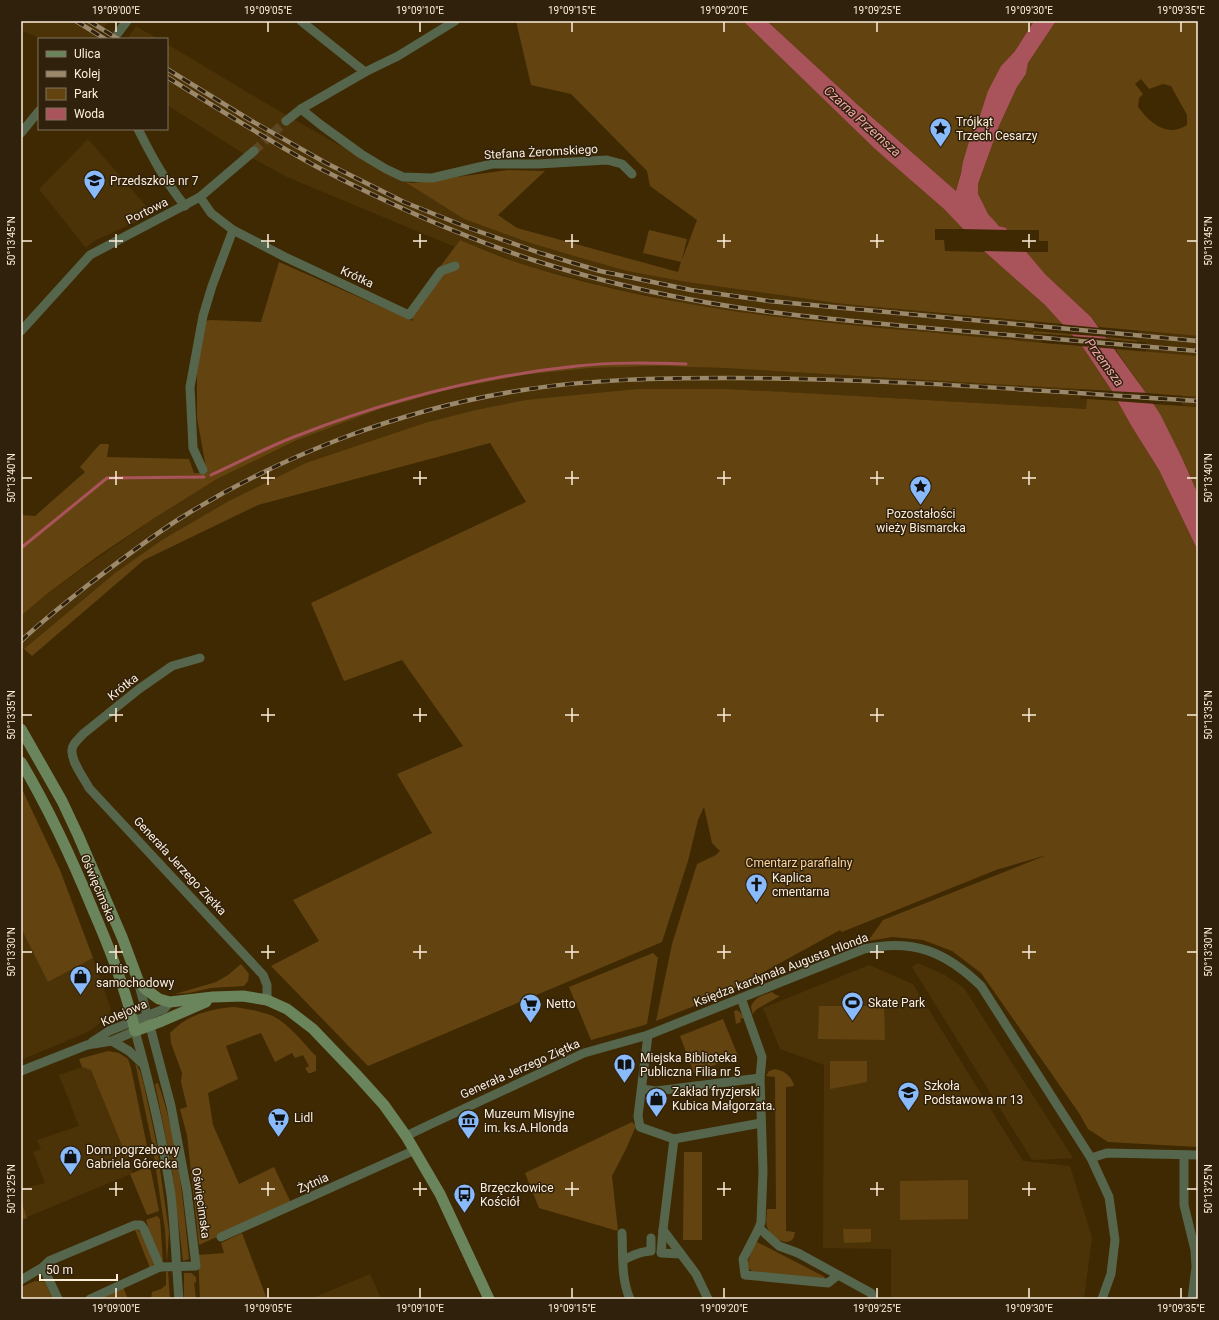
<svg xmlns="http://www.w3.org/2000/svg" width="1219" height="1320" font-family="Roboto,sans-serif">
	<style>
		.built { fill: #4c3307 }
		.green { fill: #634410; fill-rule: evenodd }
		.water { fill: #a9535b }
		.pier { fill: #3f2902 }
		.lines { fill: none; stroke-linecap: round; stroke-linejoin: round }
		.stream { stroke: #a9535b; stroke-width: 3 }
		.minor-tunnel { stroke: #5c4723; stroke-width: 9; stroke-dasharray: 9 4.5; stroke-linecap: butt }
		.minor { stroke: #55664c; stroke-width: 9 }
		.secondary { stroke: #6a855c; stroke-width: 11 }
		.rail-casing { stroke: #9c896c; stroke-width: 4.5 }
		.rail { stroke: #2f210c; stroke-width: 3; stroke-dasharray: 9; stroke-linecap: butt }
		.ticks { fill: none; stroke: #fdeedb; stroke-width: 1.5 }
		.labels { text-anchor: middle; stroke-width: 3; stroke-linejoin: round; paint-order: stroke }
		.poi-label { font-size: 12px; fill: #fdeedb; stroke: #2f210c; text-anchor: start }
		.street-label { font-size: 12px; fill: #fdeedb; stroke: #2f210c }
		.park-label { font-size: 12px; fill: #fdd49b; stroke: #2f210c }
		.water-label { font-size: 13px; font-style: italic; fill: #f2a9ad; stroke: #2f210c }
		.neatline { fill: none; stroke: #fdeedb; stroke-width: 1.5 }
		.ticks-label { font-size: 10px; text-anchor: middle; fill: #fdeedb }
	</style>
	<rect width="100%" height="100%" fill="#3f2902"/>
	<g class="built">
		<path d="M21 21H112L105 25 96 39H41L21 30Z"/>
		<path d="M136 26 158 39H127Z"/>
		<path d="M167 44 279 111 405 182 464 219 527 242 574 256 627 271 686 282 844 304 1034 322 1033 333 1043 334 1042 343 824 323 723 310 682 303 604 286 527 266 460 240 455 247 287 177 241 152 167 105Z"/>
		<path d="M88 139 153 214 94 241 86 248 39 189Z"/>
		<path d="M1138 331 1198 336V356L1146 352V342H1137Z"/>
		<path d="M658 366 724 368 1080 389V399H1087L1086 409 726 389 526 400 162 540 115 573 24 649 21 647V616L48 593 156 517 217 479 297 440 380 409 451 389 524 375 590 368Z"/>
		<path d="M1182 396 1198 397V407L1182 405Z"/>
		<path d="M21 928 48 982 93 958 111 1009 108 1017 88 1032 21 1060Z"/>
		<path d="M918 963 945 975 964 988 1073 1158 1032 1160 912 967Z"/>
		<path d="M869 965 913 984 1023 1161 1070 1166 1092 1237 1084 1299H891V1249L823 1248 824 1065 780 1049 763 1008Z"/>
		<path d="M82 1067 91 1070 133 1173 27 1217 21 1199V1189L45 1183 33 1152 41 1149 37 1140 79 1126 59 1075Z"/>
		<path d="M370 1274 381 1299H313V1298Z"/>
	</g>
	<g class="green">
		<path d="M516 21H743L875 149 944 209 963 229H935V240H944L945 251 985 252 1045 305 1062 324 844 304 686 282 627 271 574 256 527 242 464 219 405 182 413 183 508 170 545 171 498 215 517 228 678 272 681 262 643 253 649 230 687 239 682 260 697 220 650 186 647 171 571 94 531 85Z"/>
		<path d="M767 21H1034L1015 51 1001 66 976 128 970 138 956 191 858 105Z"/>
		<path d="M1056 21H1198V336L1099 327 1091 317 1045 274 1026 252H1048V241H1039V230H1008C1005 227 1003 228 1000 226 992 222 980 203 978 194 977 191 978 187 978 184L999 126 1017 87 1026 74 1028 63ZM1141 79 1149 89 1163 84 1171 86 1187 115V125C1167 138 1150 123 1138 107L1139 98 1143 94 1135 84Z"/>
		<path d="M460 240C482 249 505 259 528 266 658 306 792 321 927 332 979 337 1030 342 1082 346L1112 391 724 368 658 366 590 368 524 375 451 389 380 409 297 440 217 479 156 517 98 556 48 593 21 616V515L35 516 85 472 80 467 100 444H109L107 457 189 459 194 473H207L197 418V372L206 321 210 320 261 322 279 262 413 321 410 307Z"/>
		<path d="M1033 331 1071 334 1073 336 1033 333Z"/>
		<path d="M1106 337 1137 340V342L1107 339Z"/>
		<path d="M1115 349 1198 356V397L1146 393Z"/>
		<path d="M638 389H726L785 392 1086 409 1087 399 1118 401 1132 427 1159 470 1198 551V1147L1108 1142 1088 1129 1079 1113 981 973 952 951 923 940 893 937 868 941 883 920 1047 855 996 870 842 932 840 930 720 996 656 1021 672 944 697 864 716 855 720 851 712 843 704 807 698 820 688 861 662 942 368 1066 271 966 319 941 293 900 432 833 397 774 463 746 402 660 344 681 311 603 526 502 490 443 258 505 144 560 32 656 24 649 115 573 162 540 229 501 306 463 425 423 476 410 526 400Z"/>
		<path d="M1153 404 1198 407V494L1182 458Z"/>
		<path d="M21 787 60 870 93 958 48 982 21 928Z"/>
		<path d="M653 953 658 958 647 1024 641 1026 591 1040 569 987Z"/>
		<path d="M241 964 249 974 248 981 244 986 211 988 189 993 175 994 216 982 228 975Z"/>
		<path d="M772 992 776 995 780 996 757 1009 754 1012 753 1015 751 1007C754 997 763 995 772 992Z"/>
		<path d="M819 1006H884L885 1040 818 1039Z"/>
		<path d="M234 1007C247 1009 261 1011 273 1016 289 1024 304 1044 316 1056V1071L311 1073H308L305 1068 309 1066 303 1055 295 1058 292 1053 275 1062 261 1033 226 1046 238 1079 208 1093 213 1125 239 1184 274 1167 291 1203 199 1245 187 1135 180 1109 187 1107 181 1082 182 1073 171 1043 170 1033C187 1015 209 1009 234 1007Z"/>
		<path d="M737 1010 742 1014 744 1018 740 1019 741 1022 736 1024 734 1011Z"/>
		<path d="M723 1019 738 1056 694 1073 680 1036Z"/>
		<path d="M108 1051 119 1053 128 1059 131 1068 148 1151 127 1158 91 1070 82 1067 79 1059Z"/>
		<path d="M830 1061H867V1082L830 1089Z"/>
		<path d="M135 1062 140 1071 143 1081 157 1146 156 1148H153Z"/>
		<path d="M775 1069C785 1071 791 1076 794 1085V1086L786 1087V1231L795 1232C794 1250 772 1240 768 1229 765 1223 767 1215 767 1209H776L775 1077 766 1076 769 1071Z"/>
		<path d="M158 1083C178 1139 183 1200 189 1259L183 1261 172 1169 155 1084Z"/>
		<path d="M632 1122 636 1126 626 1149 612 1176 618 1231 539 1208 525 1173Z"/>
		<path d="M684 1152H702V1240H683Z"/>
		<path d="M158 1155 169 1232 167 1262 165 1230 154 1156Z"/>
		<path d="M150 1166 159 1211 147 1215 130 1174Z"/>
		<path d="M968 1180V1219L900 1220V1181Z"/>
		<path d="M21 1199 27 1218 21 1220Z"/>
		<path d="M157 1216 160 1219 163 1262 161 1261 153 1241 146 1220Z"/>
		<path d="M137 1229 142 1234 154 1264 150 1268 135 1230H133Z"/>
		<path d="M843 1229H871V1242L844 1243Z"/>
		<path d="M242 1233 267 1299H200L198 1255 224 1253 221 1243Z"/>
		<path d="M755 1241 825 1277 822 1280 754 1272 749 1269 747 1265Z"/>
		<path d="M168 1271 170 1299H151L152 1292 161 1289 166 1285V1273Z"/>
		<path d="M184 1273H191L196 1277V1283L194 1282 196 1299H184Z"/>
		<path d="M35 1281 45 1282 53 1299H21V1287Z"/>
		<path d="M123 1287 128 1299H96Z"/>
	</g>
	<path class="water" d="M743 21H767L858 105 956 191 961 173 963 162 970 138 976 128 988 91 1001 66 1015 51 1034 21H1056L1028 63 1026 74 1017 87 999 126 978 184V194L988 214 999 226 1006 228 1045 274 1091 317 1146 393 1160 414 1182 458 1198 494V551L1159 470 1132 427 1112 391 1082 346 1045 305 985 252 944 209 875 149Z"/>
	<g class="pier">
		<path d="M960 229 1011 230 1029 252 982 251Z"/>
		<path d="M1059 324 1101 328 1108 337 1068 334Z"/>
		<path d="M1070 336 1110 339 1117 349 1079 346Z"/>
		<path d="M1109 391 1149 393 1156 404 1115 401Z"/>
	</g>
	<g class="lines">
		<g class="stream">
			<path d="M211 475C240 462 269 446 299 435 389 400 481 376 577 366 613 362 650 363 686 364"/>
			<path d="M21 548 107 478 204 477"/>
		</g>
		<path class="minor-tunnel" d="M254 151 286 121"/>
		<g class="minor">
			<path d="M301 21 365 72"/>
			<path d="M118 33 127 21"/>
			<path d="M301 109 321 125 361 154 386 169 403 177 432 178 492 164H538L607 160 622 164 632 174"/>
			<path d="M286 121 301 109 365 72 398 56 455 21"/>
			<path d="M138 129C152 157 165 181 185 206"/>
			<path d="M21 133 39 111"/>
			<path d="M200 197 211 213 233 230 285 257 409 315 441 271 455 266"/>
			<path d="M21 331 90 255 200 197 254 151"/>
			<path d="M203 470 193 448 190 387 203 316 212 286 233 230"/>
			<path d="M200 658 172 666 139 689 83 734C79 739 72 744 72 750 71 762 84 778 89 788L263 975 267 985V1000"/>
			<path d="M741 998 762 1057 760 1078"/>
			<path d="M648 1035 638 1116 640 1127 674 1139"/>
			<path d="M112 1041 129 1051 144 1065"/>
			<path d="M92 1042 109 1031 164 1009 170 1002"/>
			<path d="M21 1071 87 1045 112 1041 135 1031C150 1085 163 1140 171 1195 175 1230 176 1264 179 1299"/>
			<path d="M642 1089 656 1091 760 1078 763 1171 761 1222 759 1228 779 1246 798 1253 871 1293 873 1299"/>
			<path d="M406 1136 431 1124 584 1053 648 1035 864 949C913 938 946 952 981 986L1091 1158 1109 1197 1115 1240 1111 1274 1102 1299"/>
			<path d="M1184 1155V1205L1195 1250 1196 1267 1192 1299"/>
			<path d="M1091 1158 1107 1153 1198 1155"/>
			<path d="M759 1228 743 1259 745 1275 828 1283 838 1275"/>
			<path d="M663 1230 661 1253 681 1254"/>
			<path d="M622 1233C623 1255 621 1279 630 1299"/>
			<path d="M221 1237 415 1150"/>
			<path d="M623 1260C632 1256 640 1251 651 1251V1238"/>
			<path d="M43 1267 58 1299"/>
			<path d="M21 1280 43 1267 49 1261 135 1225H141L144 1229 160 1267"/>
			<path d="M90 1299 160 1267 196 1266 187 1191 171 1106 138 981"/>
			<path d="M708 1299 696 1274 663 1230 674 1139 761 1123"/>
		</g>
		<g class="secondary">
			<path d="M21 729 62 801 78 835 122 937 138 980 144 988 159 999 170 1002 213 997 243 996 267 1000 287 1009 313 1029 356 1074 384 1105 406 1136 440 1194 489 1299"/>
			<path d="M21 762C49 809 72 859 93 910 110 949 126 989 135 1031L162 1021 206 1002"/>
		</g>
		<defs>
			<g id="rail">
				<path d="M76 21 105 39"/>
				<path d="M89 21 118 39"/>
				<path d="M167 69 250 120 326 163 404 202 469 228 540 253 600 271 691 290 769 301 1198 341"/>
				<path d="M167 77C218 109 269 141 321 169 391 205 462 237 536 261 612 285 691 302 770 312 826 319 882 324 938 329 1025 336 1111 344 1198 351"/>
				<path d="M21 641C42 621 65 603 88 585 118 562 148 539 179 519 283 454 402 409 523 390 591 379 660 378 729 378 886 378 1042 391 1198 401"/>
			</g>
		</defs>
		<use href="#rail" class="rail-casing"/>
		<use href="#rail" class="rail"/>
	</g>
	<path class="ticks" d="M116 22V32M268 22V32M420 22V32M572 22V32M724 22V32M877 22V32M1029 22V32M1181 22V32M116 234V248M268 234V248M420 234V248M572 234V248M724 234V248M877 234V248M1029 234V248M22 241H32M109 241H123M261 241H275M413 241H427M565 241H579M717 241H731M870 241H884M1022 241H1036M1187 241H1197M116 471V485M268 471V485M420 471V485M572 471V485M724 471V485M877 471V485M1029 471V485M22 478H32M109 478H123M261 478H275M413 478H427M565 478H579M717 478H731M870 478H884M1022 478H1036M1187 478H1197M116 708V722M268 708V722M420 708V722M572 708V722M724 708V722M877 708V722M1029 708V722M22 715H32M109 715H123M261 715H275M413 715H427M565 715H579M717 715H731M870 715H884M1022 715H1036M1187 715H1197M116 945V959M268 945V959M420 945V959M572 945V959M724 945V959M877 945V959M1029 945V959M22 952H32M109 952H123M261 952H275M413 952H427M565 952H579M717 952H731M870 952H884M1022 952H1036M1187 952H1197M116 1182V1196M268 1182V1196M420 1182V1196M572 1182V1196M724 1182V1196M877 1182V1196M1029 1182V1196M22 1189H32M109 1189H123M261 1189H275M413 1189H427M565 1189H579M717 1189H731M870 1189H884M1022 1189H1036M1187 1189H1197M116 1288V1298M268 1288V1298M420 1288V1298M572 1288V1298M724 1288V1298M877 1288V1298M1029 1288V1298M1181 1288V1298"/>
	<defs>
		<symbol id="sight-pin" viewBox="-11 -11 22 30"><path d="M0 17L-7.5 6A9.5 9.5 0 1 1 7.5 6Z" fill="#89bafc" stroke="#2f210c"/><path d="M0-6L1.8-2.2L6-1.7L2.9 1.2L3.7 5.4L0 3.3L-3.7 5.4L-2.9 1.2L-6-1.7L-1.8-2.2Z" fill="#111"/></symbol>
		<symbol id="school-pin" viewBox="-11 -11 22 30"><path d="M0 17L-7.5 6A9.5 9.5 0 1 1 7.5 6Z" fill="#89bafc" stroke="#2f210c"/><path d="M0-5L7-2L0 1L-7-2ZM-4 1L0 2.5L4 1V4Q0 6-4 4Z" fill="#111"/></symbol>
		<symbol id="church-pin" viewBox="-11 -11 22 30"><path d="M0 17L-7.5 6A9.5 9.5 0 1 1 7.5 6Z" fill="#89bafc" stroke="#2f210c"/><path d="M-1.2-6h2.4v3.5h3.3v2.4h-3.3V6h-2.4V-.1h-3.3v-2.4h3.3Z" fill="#111"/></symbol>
		<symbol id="shop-pin" viewBox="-11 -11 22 30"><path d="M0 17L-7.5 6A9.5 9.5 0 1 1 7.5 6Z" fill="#89bafc" stroke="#2f210c"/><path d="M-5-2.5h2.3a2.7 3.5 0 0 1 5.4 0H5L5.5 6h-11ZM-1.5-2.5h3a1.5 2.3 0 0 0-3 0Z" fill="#111"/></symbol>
		<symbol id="stadium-pin" viewBox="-11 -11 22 30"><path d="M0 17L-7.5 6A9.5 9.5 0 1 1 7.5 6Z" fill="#89bafc" stroke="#2f210c"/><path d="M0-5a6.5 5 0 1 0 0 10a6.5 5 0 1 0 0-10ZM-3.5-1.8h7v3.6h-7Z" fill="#111"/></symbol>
		<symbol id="supermarket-pin" viewBox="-11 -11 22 30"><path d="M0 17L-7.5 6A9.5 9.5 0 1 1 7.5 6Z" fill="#89bafc" stroke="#2f210c"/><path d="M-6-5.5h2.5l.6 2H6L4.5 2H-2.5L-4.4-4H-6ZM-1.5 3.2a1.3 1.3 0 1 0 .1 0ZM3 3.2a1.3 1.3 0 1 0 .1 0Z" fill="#111"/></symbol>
		<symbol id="library-pin" viewBox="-11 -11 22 30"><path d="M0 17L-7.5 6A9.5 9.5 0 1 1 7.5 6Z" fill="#89bafc" stroke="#2f210c"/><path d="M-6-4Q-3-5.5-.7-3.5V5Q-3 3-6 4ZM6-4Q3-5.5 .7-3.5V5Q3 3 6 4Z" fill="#111"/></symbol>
		<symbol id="museum-pin" viewBox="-11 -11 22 30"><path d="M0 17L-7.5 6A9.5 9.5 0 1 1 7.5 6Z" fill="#89bafc" stroke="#2f210c"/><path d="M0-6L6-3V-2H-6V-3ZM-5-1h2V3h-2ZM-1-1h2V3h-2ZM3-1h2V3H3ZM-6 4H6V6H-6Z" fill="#111"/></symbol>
		<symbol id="bus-pin" viewBox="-11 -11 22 30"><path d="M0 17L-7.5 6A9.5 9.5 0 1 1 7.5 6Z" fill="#89bafc" stroke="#2f210c"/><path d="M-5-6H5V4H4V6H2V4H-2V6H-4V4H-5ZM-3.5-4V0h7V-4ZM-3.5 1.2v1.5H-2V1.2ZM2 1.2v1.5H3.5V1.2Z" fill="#111"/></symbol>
	</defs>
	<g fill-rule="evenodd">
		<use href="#sight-pin" x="928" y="116" width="25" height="34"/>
		<use href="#school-pin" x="82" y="168" width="25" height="34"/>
		<use href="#sight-pin" x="908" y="474" width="25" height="34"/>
		<use href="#church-pin" x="744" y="872" width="25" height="34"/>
		<use href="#shop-pin" x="68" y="964" width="25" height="34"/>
		<use href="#stadium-pin" x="840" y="990" width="25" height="34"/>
		<use href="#supermarket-pin" x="518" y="992" width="25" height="34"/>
		<use href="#library-pin" x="612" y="1052" width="25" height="34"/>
		<use href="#school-pin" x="896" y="1080" width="25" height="34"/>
		<use href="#shop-pin" x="644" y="1086" width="25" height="34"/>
		<use href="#supermarket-pin" x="266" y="1106" width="25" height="34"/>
		<use href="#museum-pin" x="456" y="1108" width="25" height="34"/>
		<use href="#shop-pin" x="58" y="1144" width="25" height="34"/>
		<use href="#bus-pin" x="452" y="1182" width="25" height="34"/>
	</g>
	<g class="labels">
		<g class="poi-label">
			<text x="956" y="126">Trójkąt<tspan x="956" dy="14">Trzech Cesarzy</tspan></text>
			<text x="110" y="185">Przedszkole nr 7</text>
			<text x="921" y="518" text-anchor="middle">Pozostałości<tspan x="921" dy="14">wieży Bismarcka</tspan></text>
			<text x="772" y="882">Kaplica<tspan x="772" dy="14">cmentarna</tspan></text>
			<text x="96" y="973">komis<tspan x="96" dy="14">samochodowy</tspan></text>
			<text x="868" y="1007">Skate Park</text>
			<text x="546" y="1008">Netto</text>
			<text x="640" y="1062">Miejska Biblioteka<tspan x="640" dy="14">Publiczna Filia nr 5</tspan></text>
			<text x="924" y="1090">Szkoła<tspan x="924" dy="14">Podstawowa nr 13</tspan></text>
			<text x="672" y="1096">Zakład fryzjerski<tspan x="672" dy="14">Kubica Małgorzata.</tspan></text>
			<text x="484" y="1118">Muzeum Misyjne<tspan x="484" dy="14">im. ks.A.Hlonda</tspan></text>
			<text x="294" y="1122">Lidl</text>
			<text x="86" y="1154">Dom pogrzebowy<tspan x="86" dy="14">Gabriela Górecka</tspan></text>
			<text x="480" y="1192">Brzęczkowice<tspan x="480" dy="14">Kościół</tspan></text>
		</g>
		<g class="street-label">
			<text transform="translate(541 152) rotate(-3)" y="4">Stefana Żeromskiego</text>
			<text transform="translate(147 211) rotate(-26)" y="4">Portowa</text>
			<text transform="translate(357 277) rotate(25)" y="4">Krótka</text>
			<text transform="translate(123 687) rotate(-38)" y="4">Krótka</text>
			<text transform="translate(180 866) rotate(47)" y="4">Generała Jerzego Ziętka</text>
			<text transform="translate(98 888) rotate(67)" y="4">Oświęcimska</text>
			<text transform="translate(781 970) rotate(-21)" y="4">Księdza kardynała Augusta Hlonda</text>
			<text transform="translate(124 1013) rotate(-24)" y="4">Kolejowa</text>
			<text transform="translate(520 1069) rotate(-24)" y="4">Generała Jerzego Ziętka</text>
			<text transform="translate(313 1183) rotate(-24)" y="4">Żytnia</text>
			<text transform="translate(201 1203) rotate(82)" y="4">Oświęcimska</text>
		</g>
		<g class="park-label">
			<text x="799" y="867">Cmentarz parafialny</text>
		</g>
		<g class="water-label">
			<text transform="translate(863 121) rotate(42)" y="5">Czarna Przemsza</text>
			<text transform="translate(1105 362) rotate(54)" y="5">Przemsza</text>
		</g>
	</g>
	<rect width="1219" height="1320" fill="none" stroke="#2f210c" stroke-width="44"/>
	<rect x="38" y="38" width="130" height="92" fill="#2f210c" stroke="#81735f"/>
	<rect x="46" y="51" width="20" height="6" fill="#6a855c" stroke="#81735f"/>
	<text x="74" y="58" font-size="12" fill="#fdeedb">Ulica</text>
	<rect x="46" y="71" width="20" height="6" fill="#9c896c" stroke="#81735f"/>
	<text x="74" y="78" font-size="12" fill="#fdeedb">Kolej</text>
	<rect x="46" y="88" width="20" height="12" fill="#634410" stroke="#81735f"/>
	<text x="74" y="98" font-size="12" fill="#fdeedb">Park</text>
	<rect x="46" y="108" width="20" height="12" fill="#a9535b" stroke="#81735f"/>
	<text x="74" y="118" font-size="12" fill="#fdeedb">Woda</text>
	<path d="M40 1274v6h77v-6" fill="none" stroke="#fdeedb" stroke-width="2"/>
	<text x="46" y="1274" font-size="12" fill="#fdeedb" stroke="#2f210c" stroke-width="3" paint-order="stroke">50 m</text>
	<rect x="22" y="22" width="1175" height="1276" class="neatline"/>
	<g class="ticks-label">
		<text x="116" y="14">19°09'00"E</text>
		<text x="268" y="14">19°09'05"E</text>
		<text x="420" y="14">19°09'10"E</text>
		<text x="572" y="14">19°09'15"E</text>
		<text x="724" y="14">19°09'20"E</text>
		<text x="877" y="14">19°09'25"E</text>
		<text x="1029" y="14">19°09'30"E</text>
		<text x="1181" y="14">19°09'35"E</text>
		<text transform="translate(11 241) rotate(-90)" y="4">50°13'45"N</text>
		<text transform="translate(1208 241) rotate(-90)" y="4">50°13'45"N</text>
		<text transform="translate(11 478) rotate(-90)" y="4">50°13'40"N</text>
		<text transform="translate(1208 478) rotate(-90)" y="4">50°13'40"N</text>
		<text transform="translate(11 715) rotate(-90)" y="4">50°13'35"N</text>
		<text transform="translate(1208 715) rotate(-90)" y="4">50°13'35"N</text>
		<text transform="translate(11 952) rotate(-90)" y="4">50°13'30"N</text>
		<text transform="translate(1208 952) rotate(-90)" y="4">50°13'30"N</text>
		<text transform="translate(11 1189) rotate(-90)" y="4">50°13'25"N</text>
		<text transform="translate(1208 1189) rotate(-90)" y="4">50°13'25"N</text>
		<text x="116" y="1312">19°09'00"E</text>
		<text x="268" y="1312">19°09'05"E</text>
		<text x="420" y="1312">19°09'10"E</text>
		<text x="572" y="1312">19°09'15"E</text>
		<text x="724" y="1312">19°09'20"E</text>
		<text x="877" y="1312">19°09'25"E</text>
		<text x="1029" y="1312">19°09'30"E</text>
		<text x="1181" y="1312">19°09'35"E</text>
	</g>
</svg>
